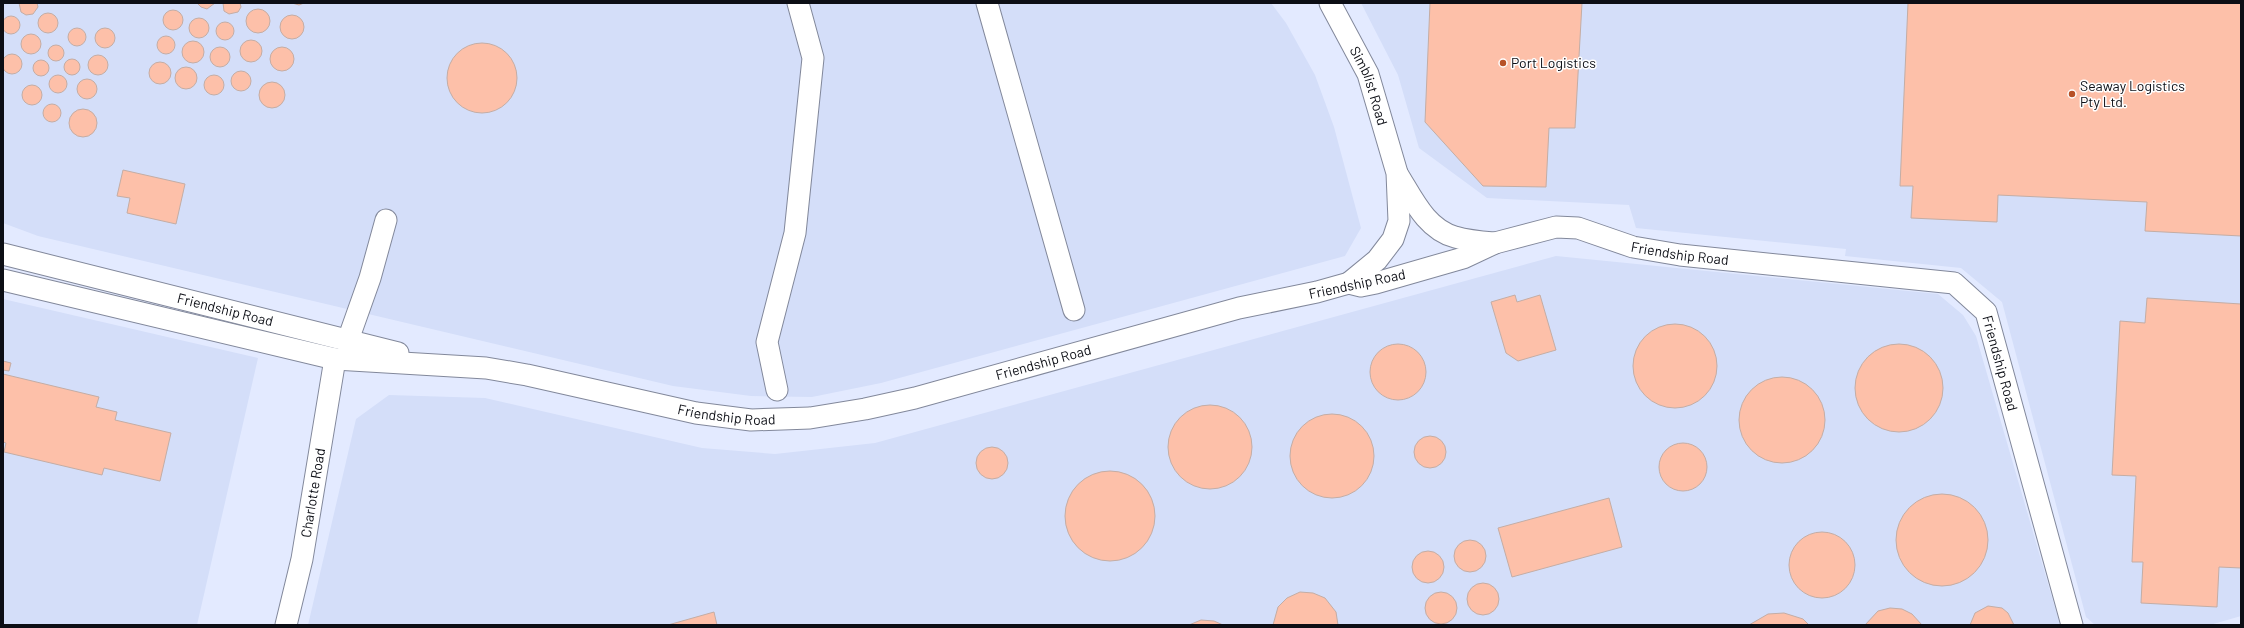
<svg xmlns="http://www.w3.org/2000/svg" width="2244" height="628" font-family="Barlow,sans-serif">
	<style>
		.built { fill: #d4def9 }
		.building { fill: #fdc0a9; stroke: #c4ada5 }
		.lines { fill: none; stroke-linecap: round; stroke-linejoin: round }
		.minor-casing { stroke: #82889b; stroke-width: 23 }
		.minor { stroke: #fff; stroke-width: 21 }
		.poi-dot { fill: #b75127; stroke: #fff; stroke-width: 1.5 }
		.labels { text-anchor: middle; stroke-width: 3; stroke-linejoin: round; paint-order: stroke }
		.poi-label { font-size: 14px; fill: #0c0e15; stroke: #fff; text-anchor: start }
		.street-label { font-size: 14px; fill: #0c0e15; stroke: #fff }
	</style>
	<rect width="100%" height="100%" fill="#e3eaff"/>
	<g class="built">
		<path d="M3 3H1271L1286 23 1315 75 1334 127 1361 228 1345 256 881 383 812 397 751 396 673 386 38 236 3 223Z"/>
		<path d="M1361 3H2241V616L2210 625H2095L2086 617 2002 302 1961 268 1845 256 1846 249 1636 228 1629 205 1487 198 1419 148 1398 75Z"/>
		<path d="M1556 256 1938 294 1963 315 1976 336 2060 625H308L356 419 389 395 485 398 702 448 775 454 875 443Z"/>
		<path d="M3 299 258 358 197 625H3Z"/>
	</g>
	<g class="building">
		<path d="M19 3H37L38 7 33 14 26 15 21 12Z"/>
		<path d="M197 3H215L207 9 201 7Z"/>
		<path d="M223 3H240L241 7 238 12 229 14 224 11Z"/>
		<path d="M292 3H304L299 5Z"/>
		<path d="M1430 3H1582L1575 128H1549L1546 187 1483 186 1425 122Z"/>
		<path d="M1908 3H2241V236L2145 231 2147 202 1998 195 1997 222 1911 218 1913 186H1900Z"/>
		<circle cx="258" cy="21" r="12"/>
		<circle cx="173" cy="20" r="10"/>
		<circle cx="48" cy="23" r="10"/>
		<circle cx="292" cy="27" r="12"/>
		<circle cx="11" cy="25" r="9"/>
		<circle cx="199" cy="28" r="10"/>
		<circle cx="225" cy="31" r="9"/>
		<circle cx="77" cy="37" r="9"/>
		<circle cx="105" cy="38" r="10"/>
		<circle cx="31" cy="44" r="10"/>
		<circle cx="166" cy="45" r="9"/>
		<circle cx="251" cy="51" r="11"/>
		<circle cx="193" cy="52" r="11"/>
		<circle cx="482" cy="78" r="35"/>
		<circle cx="56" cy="53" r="8"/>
		<circle cx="220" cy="57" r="10"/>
		<circle cx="282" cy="59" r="12"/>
		<circle cx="12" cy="64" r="10"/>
		<circle cx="98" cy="65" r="10"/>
		<circle cx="72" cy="67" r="8"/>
		<circle cx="41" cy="68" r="8"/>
		<circle cx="160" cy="73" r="11"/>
		<circle cx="186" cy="78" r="11"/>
		<circle cx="241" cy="81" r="10"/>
		<circle cx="214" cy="85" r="10"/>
		<circle cx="58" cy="84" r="9"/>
		<circle cx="87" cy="89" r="10"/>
		<circle cx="272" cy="95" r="13"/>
		<circle cx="32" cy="95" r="10"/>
		<circle cx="52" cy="113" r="9"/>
		<circle cx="83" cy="123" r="14"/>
		<path d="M123 170 185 184 176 224 127 213 130 198 117 196Z"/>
		<path d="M1515 295 1517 302 1540 295 1556 350 1518 361 1506 353 1491 302Z"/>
		<path d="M2147 298 2241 304V568L2219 567 2217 607 2141 603 2143 562H2132L2136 476 2112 475 2120 321 2145 323Z"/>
		<circle cx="1675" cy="366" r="42"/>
		<circle cx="1398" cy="372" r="28"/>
		<circle cx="1899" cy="388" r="44"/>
		<path d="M3 361 11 363 9 371 3 370Z"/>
		<path d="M3 374 99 397 96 407 117 412 115 420 171 433 160 481 104 468 102 475 4 452 6 443 3 442Z"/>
		<circle cx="1782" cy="420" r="43"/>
		<circle cx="1210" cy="447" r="42"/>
		<circle cx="1332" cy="456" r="42"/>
		<circle cx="1430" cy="452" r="16"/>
		<circle cx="1683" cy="467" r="24"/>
		<circle cx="992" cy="463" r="16"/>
		<circle cx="1110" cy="516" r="45"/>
		<circle cx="1942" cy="540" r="46"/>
		<path d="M1609 498 1622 547 1512 577 1498 528Z"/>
		<circle cx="1822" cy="565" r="33"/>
		<circle cx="1470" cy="556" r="16"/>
		<circle cx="1428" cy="567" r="16"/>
		<circle cx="1483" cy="599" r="16"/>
		<path d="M1300 592 1313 593 1325 598 1336 612 1338 625H1273L1278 607 1287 598Z"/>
		<circle cx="1441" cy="608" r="16"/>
		<path d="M1988 606 2002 608 2008 613 2014 625H1970L1975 613Z"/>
		<path d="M1890 608 1902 609 1912 614 1922 625H1865L1878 611Z"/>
		<path d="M714 612 717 625H668Z"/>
		<path d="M1784 613 1803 619 1809 625H1749L1768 614Z"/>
		<path d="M1201 620 1214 621 1223 625H1189Z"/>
	</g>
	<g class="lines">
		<defs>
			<g id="minor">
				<path d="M987 3 1074 310"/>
				<path id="s1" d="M1330 3 1368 74 1397 173 1399 221 1393 239 1377 260 1349 283"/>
				<path d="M1398 175C1413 199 1426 229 1455 237 1468 241 1482 242 1495 243"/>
				<path id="s2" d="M3 254 398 353"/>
				<path id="s3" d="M3 280 335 359 486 368 527 375 696 413 751 420 810 418 865 409 915 398 1239 308 1317 292 1349 283 1361 286 1376 283 1463 258 1495 243 1556 227 1578 228 1633 247 1680 255 1954 283 1986 312 2072 625"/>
				<path d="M348 340 370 278 386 220"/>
				<path d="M777 390 767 342 795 233 813 58 798 3"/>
				<path id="s4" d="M286 625 302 559 335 359"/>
			</g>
		</defs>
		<use href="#minor" class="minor-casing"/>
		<use href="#minor" class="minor"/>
	</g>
	<g class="poi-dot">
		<circle cx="1503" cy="63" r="4"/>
		<circle cx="2072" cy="94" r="4"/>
	</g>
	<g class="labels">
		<g class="poi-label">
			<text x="1511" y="68">Port Logistics</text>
			<text x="2080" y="91">Seaway Logistics<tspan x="2080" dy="16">Pty Ltd.</tspan></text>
		</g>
		<g class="street-label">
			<text dy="5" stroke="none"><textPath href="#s1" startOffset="92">Simblist Road</textPath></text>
			<text dy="5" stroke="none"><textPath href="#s3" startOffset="1722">Friendship Road</textPath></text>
			<text transform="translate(1357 284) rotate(-12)" y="5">Friendship Road</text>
			<text dy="5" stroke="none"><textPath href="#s2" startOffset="229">Friendship Road</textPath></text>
			<text dy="5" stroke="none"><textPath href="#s3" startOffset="1062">Friendship Road</textPath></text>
			<text dy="5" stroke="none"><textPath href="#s3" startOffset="2094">Friendship Road</textPath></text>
			<text dy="5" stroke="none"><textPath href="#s3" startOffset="738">Friendship Road</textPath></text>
			<text dy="5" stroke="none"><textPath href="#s4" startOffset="135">Charlotte Road</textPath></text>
		</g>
	</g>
	<rect width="2244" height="628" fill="none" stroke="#0c0e15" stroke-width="8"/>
</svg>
